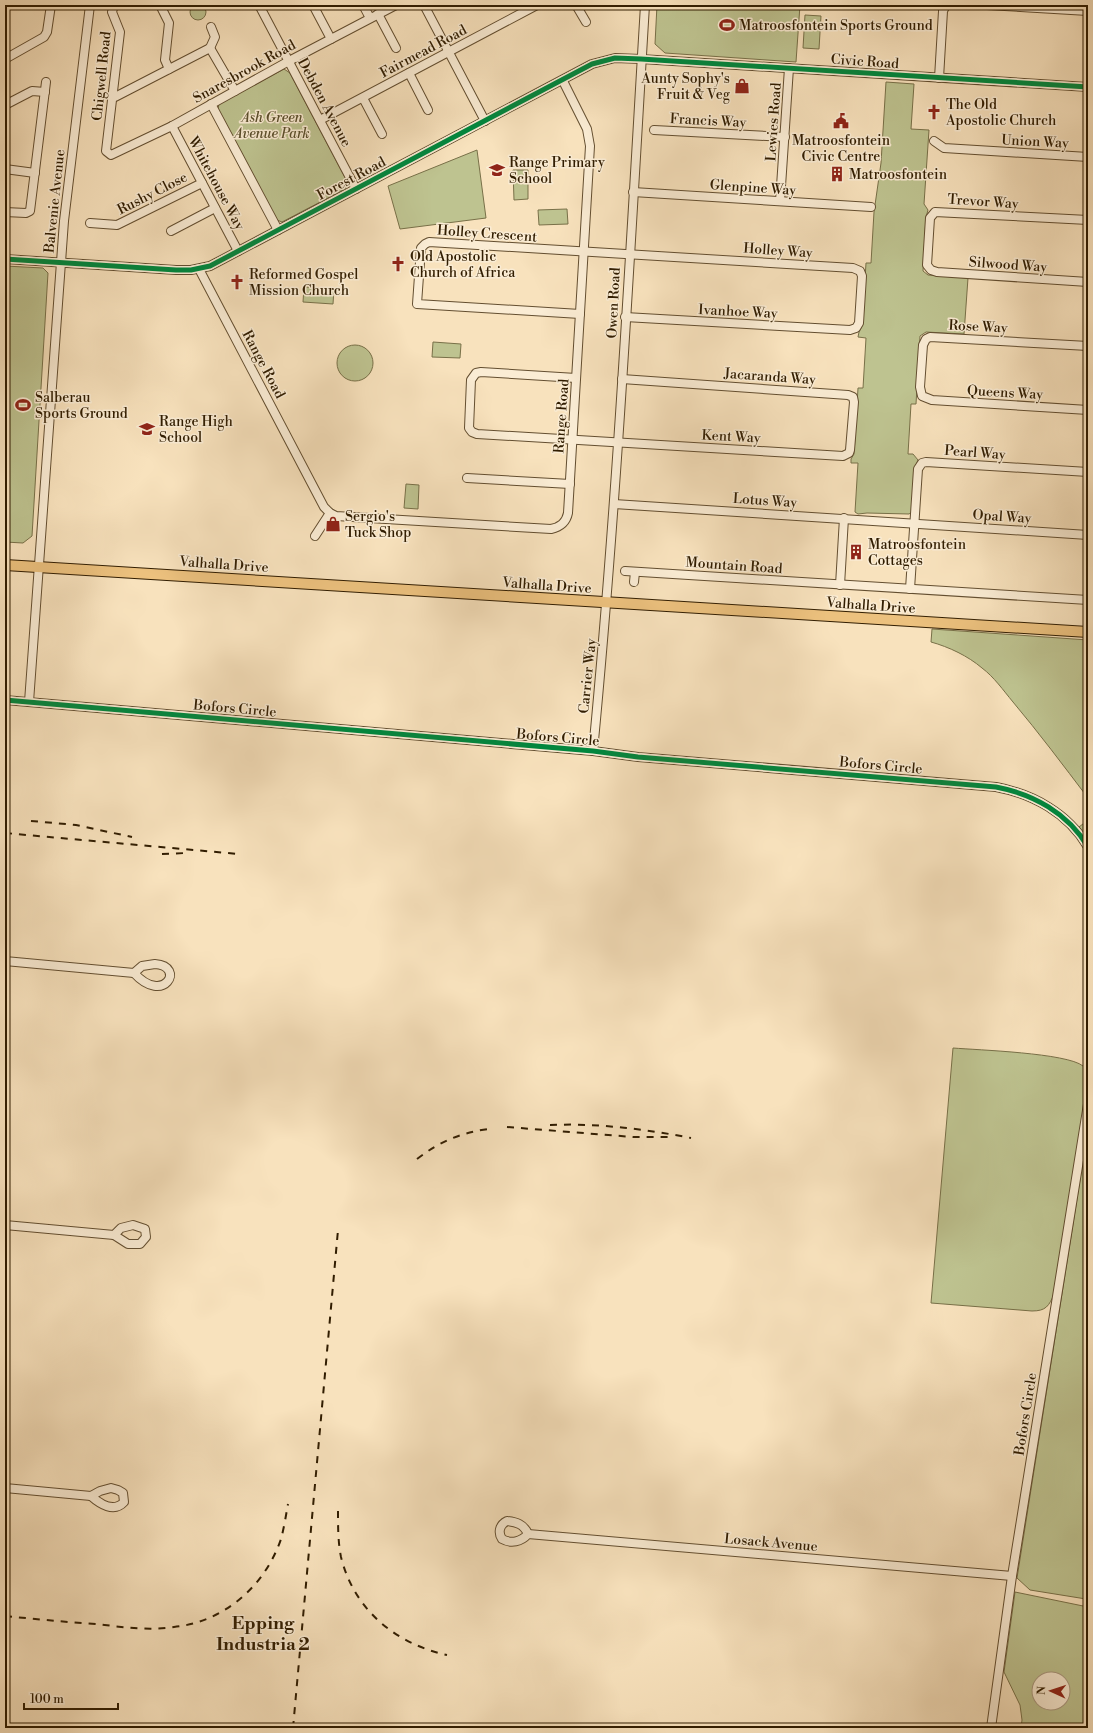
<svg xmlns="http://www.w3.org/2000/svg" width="1093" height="1733" font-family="'Libre Bodoni',serif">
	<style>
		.green { fill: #bec390; stroke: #787048; fill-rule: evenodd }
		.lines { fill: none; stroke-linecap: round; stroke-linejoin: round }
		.minor-casing { stroke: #634e30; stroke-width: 10 }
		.major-casing { stroke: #311d01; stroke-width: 12 }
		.minor { stroke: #faecd4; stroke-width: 8 }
		.major { stroke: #ecc17e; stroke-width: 10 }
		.rail { stroke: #311d01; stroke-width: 2; stroke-dasharray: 7 7; stroke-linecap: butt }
		.cycleway-casing { stroke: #faecd4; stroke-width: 8 }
		.cycleway { stroke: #00873e; stroke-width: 5 }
		.labels { text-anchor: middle; stroke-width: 3; stroke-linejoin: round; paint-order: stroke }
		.poi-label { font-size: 14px; fill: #311d01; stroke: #faecd4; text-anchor: start }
		.street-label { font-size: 14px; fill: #311d01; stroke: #faecd4 }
		.park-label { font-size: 14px; font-style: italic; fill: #5b4f2c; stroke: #faecd4 }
		.district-label { font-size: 18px; font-weight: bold; fill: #311d01; stroke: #faecd4 }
	</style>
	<rect width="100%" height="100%" fill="#f8e2bd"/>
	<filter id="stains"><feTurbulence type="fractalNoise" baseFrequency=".005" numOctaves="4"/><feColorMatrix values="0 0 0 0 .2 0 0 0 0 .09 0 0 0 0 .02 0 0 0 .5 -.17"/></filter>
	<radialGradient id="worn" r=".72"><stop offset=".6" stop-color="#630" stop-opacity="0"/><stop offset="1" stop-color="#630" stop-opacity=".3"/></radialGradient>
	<g class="green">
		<circle cx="198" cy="12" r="8"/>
		<path d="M657 5H800L796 62 665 53 655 44Z"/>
		<path d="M805 15 821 16 819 49 803 48Z"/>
		<path d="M284 69 290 73 348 183 345 189 282 222 277 220 218 109 219 104Z"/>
		<path d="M886 82 914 84 911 129 929 130 924 204 928 210 926 217 923 271 928 275 968 278 964 334 926 332 920 336 916 404H911L908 454H913L918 460 915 467 912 512 909 514 867 513 858 514 855 512 858 463H851V459L854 454 858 388H863L866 338 858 337 859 332 862 326 866 263H871L874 212 881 163Z"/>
		<path d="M477 150 486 218 400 229 388 186Z"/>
		<path d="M513 170H528V199L514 200Z"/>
		<path d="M567 209 568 224 539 225 538 210Z"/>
		<path d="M5 266 43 268 48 273 32 536 23 543 5 542Z"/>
		<path d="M304 287 334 289 333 304 303 302Z"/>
		<path d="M433 342 461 344 460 358 432 357Z"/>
		<circle cx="355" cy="363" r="18"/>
		<path d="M406 484 419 485 418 509 404 508Z"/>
		<path d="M932 629 1088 640V798C1063 765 1039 733 1013 702 1003 690 994 677 982 668 968 656 949 647 931 642Z"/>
		<path d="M1088 820V840L1079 827Z"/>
		<path d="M953 1048C978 1050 1067 1053 1083 1066 1088 1070 1088 1075 1088 1080L1054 1294C1049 1306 1046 1311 1032 1311L931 1303Z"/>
		<path d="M1088 1129V1598L1086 1599 1030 1590 1017 1578Z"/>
		<path d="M1015 1592 1088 1607V1728H1021L1022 1720 1020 1705 1004 1672ZM1039 1679H1063V1703H1039Z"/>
	</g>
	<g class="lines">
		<defs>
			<g id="minor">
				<path d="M114 5 112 12 120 32 106 151 111 155 172 126 289 61 396 5"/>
				<path d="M160 5 169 23 165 60 169 69"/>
				<path d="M259 5 356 189"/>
				<path d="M313 5 331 39"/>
				<path d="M363 5 370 18"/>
				<path d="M424 5 485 121"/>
				<path d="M576 5 586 22"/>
				<path d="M987 5 1088 11"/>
				<path d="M378 14 396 48"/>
				<path d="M210 48 235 91"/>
				<path d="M5 59 44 37 47 32 51 5"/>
				<path d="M409 73 428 110"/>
				<path d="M939 78 943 11 946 5"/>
				<path d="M112 97H115L210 48 215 37 211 27"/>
				<path d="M363 98 382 134"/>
				<path d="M211 104 278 230"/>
				<path d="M5 105 32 91 45 92"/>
				<path d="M320 120 537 5"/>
				<path d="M172 126 238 251"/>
				<path d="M654 130 785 137"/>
				<path d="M934 141 944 148 1088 157"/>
				<path d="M5 169 35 173"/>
				<path d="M633 192 871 207"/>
				<path d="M780 201 789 68"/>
				<path d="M5 212 26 213 30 211 46 82"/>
				<path d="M1088 220 935 212 930 218 927 265 931 270 937 272 1088 282"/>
				<path d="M90 223 117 225 202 183"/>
				<path d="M171 231 215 208"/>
				<path d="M5 259 176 270H191L210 266 592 64 615 58 641 59 1088 87"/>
				<path d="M199 269 324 507 330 513 336 516 551 529C560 527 566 523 568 513L590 146 587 129 563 81"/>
				<path d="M580 314 417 304 421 248 425 244 429 242 853 268 860 271 862 276 859 323 856 328 850 330 625 317"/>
				<path d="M1088 346 930 337 926 339 923 345 920 387 922 396 932 400 1088 410"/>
				<path d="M576 378 481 372 476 373 471 380 469 428 472 432 477 434 843 456 849 453 850 450 854 402 853 397 848 395 622 379"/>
				<path d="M467 478 570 484"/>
				<path d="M614 504 1088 535"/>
				<path d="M315 536 330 513"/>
				<path d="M625 571 1088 600"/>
				<path d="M634 582 635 572"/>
				<path d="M840 585 844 518"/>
				<path d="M910 589 918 469 922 463 926 462 1088 472"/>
				<path d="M5 700 593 751 638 757 996 787C1033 794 1068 813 1088 847"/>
				<path d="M29 702 64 221 90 5"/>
				<path d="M593 751C617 503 630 254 645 5"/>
				<path d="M5 961 134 973"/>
				<path d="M155 964C186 966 164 1006 134 973L142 966Z"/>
				<path d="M5 1225 114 1235"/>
				<path d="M133 1225 145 1229 146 1237 140 1244H128L114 1235 121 1228Z"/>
				<path d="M5 1488 91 1496"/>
				<path d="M111 1488 118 1490 123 1493 124 1502C114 1513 100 1504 91 1496L100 1491Z"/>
				<path d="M507 1521C516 1522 524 1524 528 1534 521 1542 511 1544 502 1539 498 1533 499 1525 507 1521Z"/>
				<path d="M528 1534 1012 1576"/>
				<path d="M991 1728 1012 1576 1088 1104"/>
			</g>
			<path id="major" d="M5 565 1088 632"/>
		</defs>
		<use href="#minor" class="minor-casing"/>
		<use href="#major" class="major-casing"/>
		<use href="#minor" class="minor"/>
		<use href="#major" class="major"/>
		<g class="rail">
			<path d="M31 821 76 825 132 837"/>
			<path d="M5 833 238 854"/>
			<path d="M162 854 186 853"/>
			<path d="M550 1125C597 1123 645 1129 691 1138"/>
			<path d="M507 1127 633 1137H673"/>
			<path d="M417 1159C439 1142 460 1133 488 1129"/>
			<path d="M338 1511C338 1527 338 1542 341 1557 354 1610 396 1644 447 1655"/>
			<path d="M5 1616C35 1619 65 1622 96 1624 122 1627 148 1631 174 1627 224 1622 265 1586 281 1539 284 1528 286 1515 288 1504"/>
			<path d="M293 1728 338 1230"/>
		</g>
		<defs>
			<g id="cycleway">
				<path d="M5 259 176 270H191L210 266 592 64 615 58 641 59 1088 87"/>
				<path d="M5 700 593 751 638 757 996 787C1033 794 1068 813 1088 847"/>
			</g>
		</defs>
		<use href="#cycleway" class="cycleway-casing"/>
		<use href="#cycleway" class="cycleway"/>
	</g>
	<defs>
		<symbol id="stadium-bare" viewBox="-9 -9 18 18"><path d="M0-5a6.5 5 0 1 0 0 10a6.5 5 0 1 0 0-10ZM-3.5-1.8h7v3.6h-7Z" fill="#8f2418" stroke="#faecd4" stroke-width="2.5" paint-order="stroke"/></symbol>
		<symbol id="shop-bare" viewBox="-9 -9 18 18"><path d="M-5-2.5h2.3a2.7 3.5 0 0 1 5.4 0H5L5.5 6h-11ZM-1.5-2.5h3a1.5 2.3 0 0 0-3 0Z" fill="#8f2418" stroke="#faecd4" stroke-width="2.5" paint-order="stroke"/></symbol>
		<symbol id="church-bare" viewBox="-9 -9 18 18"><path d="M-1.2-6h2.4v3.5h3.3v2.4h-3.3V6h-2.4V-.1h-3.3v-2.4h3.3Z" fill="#8f2418" stroke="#faecd4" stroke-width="2.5" paint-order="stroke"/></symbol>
		<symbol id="civic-bare" viewBox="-9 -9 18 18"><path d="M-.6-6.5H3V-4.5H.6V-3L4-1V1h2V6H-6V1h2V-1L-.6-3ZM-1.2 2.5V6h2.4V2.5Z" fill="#8f2418" stroke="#faecd4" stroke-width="2.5" paint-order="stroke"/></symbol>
		<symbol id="school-bare" viewBox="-9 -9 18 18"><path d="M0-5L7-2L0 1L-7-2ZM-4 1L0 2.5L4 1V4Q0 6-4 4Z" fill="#8f2418" stroke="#faecd4" stroke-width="2.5" paint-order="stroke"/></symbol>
		<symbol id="building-bare" viewBox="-9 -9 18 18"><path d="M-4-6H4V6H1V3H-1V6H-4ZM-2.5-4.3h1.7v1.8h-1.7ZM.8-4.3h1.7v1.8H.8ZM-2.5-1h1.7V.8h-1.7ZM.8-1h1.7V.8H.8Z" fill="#8f2418" stroke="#faecd4" stroke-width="2.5" paint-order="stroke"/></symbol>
	</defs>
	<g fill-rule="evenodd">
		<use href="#stadium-bare" x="716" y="14" width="22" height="22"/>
		<use href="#shop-bare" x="731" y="75" width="22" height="22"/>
		<use href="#church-bare" x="923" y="101" width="22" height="22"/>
		<use href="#civic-bare" x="830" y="110" width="22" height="22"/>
		<use href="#school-bare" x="486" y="159" width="22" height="22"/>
		<use href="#building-bare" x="826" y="163" width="22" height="22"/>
		<use href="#church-bare" x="387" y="253" width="22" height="22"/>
		<use href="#church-bare" x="226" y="271" width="22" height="22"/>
		<use href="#stadium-bare" x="12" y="394" width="22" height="22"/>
		<use href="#school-bare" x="136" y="418" width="22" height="22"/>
		<use href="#shop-bare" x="322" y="513" width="22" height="22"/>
		<use href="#building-bare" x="845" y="541" width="22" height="22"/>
	</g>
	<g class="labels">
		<g class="poi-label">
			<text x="739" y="30">Matroosfontein Sports Ground</text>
			<text x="730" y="83" text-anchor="end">Aunty Sophy's<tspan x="730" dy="16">Fruit &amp; Veg</tspan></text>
			<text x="946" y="109">The Old<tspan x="946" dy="16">Apostolic Church</tspan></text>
			<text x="841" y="145" text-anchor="middle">Matroosfontein<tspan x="841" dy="16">Civic Centre</tspan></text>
			<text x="509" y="167">Range Primary<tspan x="509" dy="16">School</tspan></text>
			<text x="849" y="179">Matroosfontein</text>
			<text x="410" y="261">Old Apostolic<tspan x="410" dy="16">Church of Africa</tspan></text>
			<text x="249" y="279">Reformed Gospel<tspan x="249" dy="16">Mission Church</tspan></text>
			<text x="35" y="402">Salberau<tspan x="35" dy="16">Sports Ground</tspan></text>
			<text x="159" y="426">Range High<tspan x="159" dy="16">School</tspan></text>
			<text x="345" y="521">Sergio's<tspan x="345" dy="16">Tuck Shop</tspan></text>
			<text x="868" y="549">Matroosfontein<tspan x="868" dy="16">Cottages</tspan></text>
		</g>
		<g class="street-label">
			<text transform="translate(423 51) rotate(-28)" y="5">Fairmead Road</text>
			<text transform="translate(865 61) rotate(4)" y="5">Civic Road</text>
			<text transform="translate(244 71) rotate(-29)" y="5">Snaresbrook Road</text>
			<text transform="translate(101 76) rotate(-84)" y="5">Chigwell Road</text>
			<text transform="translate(325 102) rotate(62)" y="5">Debden Avenue</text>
			<text transform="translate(708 120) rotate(3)" y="5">Francis Way</text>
			<text transform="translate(773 122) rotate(-86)" y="5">Lewies Road</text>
			<text transform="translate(1035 141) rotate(3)" y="5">Union Way</text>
			<text transform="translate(351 178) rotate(-28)" y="5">Forest Road</text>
			<text transform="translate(217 183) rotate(62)" y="5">Whitehouse Way</text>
			<text transform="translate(753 187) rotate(4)" y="5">Glenpine Way</text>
			<text transform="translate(152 193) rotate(-27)" y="5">Rushy Close</text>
			<text transform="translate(54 201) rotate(-84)" y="5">Balvenie Avenue</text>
			<text transform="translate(983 201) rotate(4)" y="5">Trevor Way</text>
			<text transform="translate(487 233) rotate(4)" y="5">Holley Crescent</text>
			<text transform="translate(778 250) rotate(4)" y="5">Holley Way</text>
			<text transform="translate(1008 264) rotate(4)" y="5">Silwood Way</text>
			<text transform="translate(613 303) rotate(-87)" y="5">Owen Road</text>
			<text transform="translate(738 311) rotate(3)" y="5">Ivanhoe Way</text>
			<text transform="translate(978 326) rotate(3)" y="5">Rose Way</text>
			<text transform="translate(264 364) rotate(62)" y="5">Range Road</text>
			<text transform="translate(770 376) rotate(4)" y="5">Jacaranda Way</text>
			<text transform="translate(1005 392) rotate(3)" y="5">Queens Way</text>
			<text transform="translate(561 416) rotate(-86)" y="5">Range Road</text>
			<text transform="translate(731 436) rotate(3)" y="5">Kent Way</text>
			<text transform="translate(975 452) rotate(4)" y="5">Pearl Way</text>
			<text transform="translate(765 500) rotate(4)" y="5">Lotus Way</text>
			<text transform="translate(1002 516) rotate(4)" y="5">Opal Way</text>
			<text transform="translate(224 564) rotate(4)" y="5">Valhalla Drive</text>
			<text transform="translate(734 565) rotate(4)" y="5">Mountain Road</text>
			<text transform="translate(547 585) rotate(4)" y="5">Valhalla Drive</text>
			<text transform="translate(871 605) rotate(4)" y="5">Valhalla Drive</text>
			<text transform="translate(587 676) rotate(-84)" y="5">Carrier Way</text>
			<text transform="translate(235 708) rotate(5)" y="5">Bofors Circle</text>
			<text transform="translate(558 737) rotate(5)" y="5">Bofors Circle</text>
			<text transform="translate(881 765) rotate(5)" y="5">Bofors Circle</text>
			<text transform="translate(1025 1414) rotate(-81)" y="5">Bofors Circle</text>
			<text transform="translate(771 1542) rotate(5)" y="5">Losack Avenue</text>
		</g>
		<g class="park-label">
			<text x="272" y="122">Ash Green<tspan x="272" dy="16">Avenue Park</tspan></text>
		</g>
		<g class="district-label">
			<text x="263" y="1629">Epping<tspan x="263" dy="21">Industria 2</tspan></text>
		</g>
	</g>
	<rect width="1093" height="1733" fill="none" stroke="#f8e2bd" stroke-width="20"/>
	<rect x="6" y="6" width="1081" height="1721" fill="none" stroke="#311d01" stroke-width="2"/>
	<rect x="10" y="10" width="1073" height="1713" fill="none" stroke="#311d01"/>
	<g transform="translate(1051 1691) rotate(273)"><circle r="19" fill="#faecd4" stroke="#aa9980"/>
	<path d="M0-3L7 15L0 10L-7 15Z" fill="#8f2418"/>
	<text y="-6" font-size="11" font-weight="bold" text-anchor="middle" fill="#311d01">N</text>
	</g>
	<path d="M24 1703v6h94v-6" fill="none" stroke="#311d01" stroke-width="2"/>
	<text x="30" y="1703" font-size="12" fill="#311d01" stroke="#faecd4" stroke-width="3" paint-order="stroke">100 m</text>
	<rect width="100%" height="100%" filter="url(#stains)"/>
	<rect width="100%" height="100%" fill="url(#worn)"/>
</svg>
